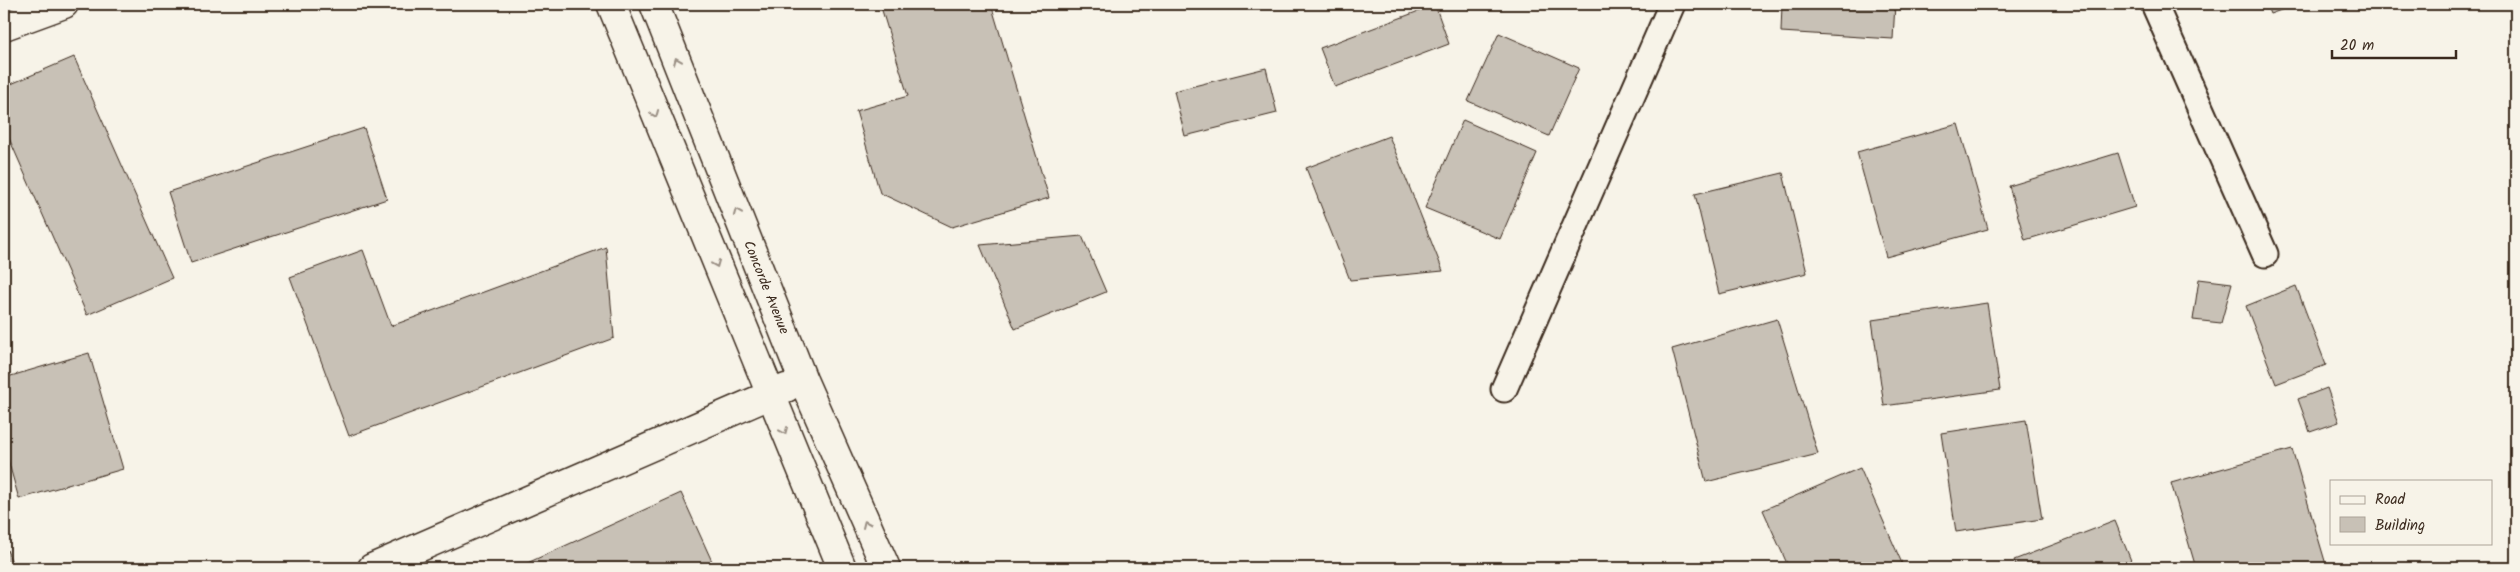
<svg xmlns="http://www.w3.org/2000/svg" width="2520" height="572" font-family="Kalam,sans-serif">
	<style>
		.building { fill: #c8c1b6; stroke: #3b2a1e }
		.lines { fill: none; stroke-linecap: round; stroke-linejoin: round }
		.lane-casing { stroke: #3b2a1e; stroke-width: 29 }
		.street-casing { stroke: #3b2a1e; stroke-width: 31 }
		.lane { stroke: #f7f3e8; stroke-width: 25 }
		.street { stroke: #f7f3e8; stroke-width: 28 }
		.oneway { stroke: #998e83 }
		.labels { text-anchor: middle; stroke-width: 5; stroke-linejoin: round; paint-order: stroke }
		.street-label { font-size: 14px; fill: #3b2a1e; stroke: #f7f3e8 }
	</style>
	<rect width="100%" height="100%" fill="#f7f3e8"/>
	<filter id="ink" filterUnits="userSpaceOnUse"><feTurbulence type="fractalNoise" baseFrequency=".02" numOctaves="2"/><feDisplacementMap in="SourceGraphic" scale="10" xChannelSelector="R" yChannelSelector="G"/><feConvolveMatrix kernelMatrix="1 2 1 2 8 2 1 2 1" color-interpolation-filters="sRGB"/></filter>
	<g filter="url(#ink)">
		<g class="building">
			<path d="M891 4H991L1049 198 952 227 880 193 856 111 908 96 881 7Z"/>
			<path d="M1782 4H1895L1893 39 1781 32Z"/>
			<path d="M2266 4H2298L2270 14Z"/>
			<path d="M1435 5 1449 44 1335 87 1320 48Z"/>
			<path d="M1499 33 1579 68 1549 136 1468 101Z"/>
			<path d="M74 57 172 278 87 315 4 127V87Z"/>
			<path d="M1266 68 1277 113 1185 136 1174 91Z"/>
			<path d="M1463 120 1537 153 1500 239 1425 208Z"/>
			<path d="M1958 124 1988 229 1886 257 1857 152Z"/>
			<path d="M364 128 387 199 191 263 168 192Z"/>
			<path d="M1389 136 1443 271 1350 280 1306 168Z"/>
			<path d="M2118 153 2135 207 2025 240 2009 186Z"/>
			<path d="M1783 173 1807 273 1719 294 1695 194Z"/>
			<path d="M1082 236 1106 292 1015 329 980 245Z"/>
			<path d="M606 247 614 338 349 436 290 277 363 250 391 326Z"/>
			<path d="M2199 279 2232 283 2221 323 2193 320Z"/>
			<path d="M2296 286 2326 365 2276 384 2246 306Z"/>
			<path d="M1987 303 2000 390 1884 406 1872 320Z"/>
			<path d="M1777 319 1818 454 1706 482 1672 349Z"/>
			<path d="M89 353 123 469 19 499 4 446V378Z"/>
			<path d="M2327 388 2339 422 2310 432 2298 399Z"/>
			<path d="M2026 420 2042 519 1956 532 1941 433Z"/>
			<path d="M2292 449 2327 568H2196L2171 483Z"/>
			<path d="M1860 468 1904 568H1789L1763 510Z"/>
			<path d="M681 493 715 568H523V565Z"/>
			<path d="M2115 521 2134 568H2017L2014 560Z"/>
			<path d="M4 542 14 568H4Z"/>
		</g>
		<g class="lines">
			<defs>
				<g id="lane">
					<path d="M2154 4 2265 254"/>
					<path d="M1504 389 1672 4"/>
				</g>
				<g id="street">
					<path d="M611 4 842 568"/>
					<path d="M654 4 803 380 886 568"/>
					<path d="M4 26 64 4"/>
					<path d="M372 568 786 388"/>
				</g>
			</defs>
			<use href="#lane" class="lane-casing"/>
			<use href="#street" class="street-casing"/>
			<use href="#lane" class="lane"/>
			<use href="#street" class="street"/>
		</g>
		<defs><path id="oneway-chevron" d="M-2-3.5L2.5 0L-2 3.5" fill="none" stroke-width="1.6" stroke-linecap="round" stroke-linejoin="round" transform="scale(1.25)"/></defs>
		<g class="oneway">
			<use href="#oneway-chevron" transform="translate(677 61) rotate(-112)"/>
			<use href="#oneway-chevron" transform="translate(655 114) rotate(68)"/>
			<use href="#oneway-chevron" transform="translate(737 212) rotate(-112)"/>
			<use href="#oneway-chevron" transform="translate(716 264) rotate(68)"/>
			<use href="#oneway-chevron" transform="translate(784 431) rotate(67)"/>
			<use href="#oneway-chevron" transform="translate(866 524) rotate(-114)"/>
		</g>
	</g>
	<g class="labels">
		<g class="street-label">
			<text transform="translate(767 287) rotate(68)" y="5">Concorde Avenue</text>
		</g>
	</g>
	<rect width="2520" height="572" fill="none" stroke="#f7f3e8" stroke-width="20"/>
	<rect x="10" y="10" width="2500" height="552" fill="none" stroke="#3b2a1e" stroke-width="2" filter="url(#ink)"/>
	<rect x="2330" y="480" width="162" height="65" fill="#f7f3e8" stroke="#aca397"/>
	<rect x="2340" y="496" width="25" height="8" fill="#f7f3e8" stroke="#aca397"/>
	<text x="2375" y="504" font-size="15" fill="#3b2a1e">Road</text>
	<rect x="2340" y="517" width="25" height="15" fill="#c8c1b6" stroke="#aca397"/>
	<text x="2375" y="530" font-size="15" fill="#3b2a1e">Building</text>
	<path d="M2332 50v8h124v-8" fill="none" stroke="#3b2a1e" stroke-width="2.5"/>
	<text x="2340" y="50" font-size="15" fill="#3b2a1e" stroke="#f7f3e8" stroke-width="4" paint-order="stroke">20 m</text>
</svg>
